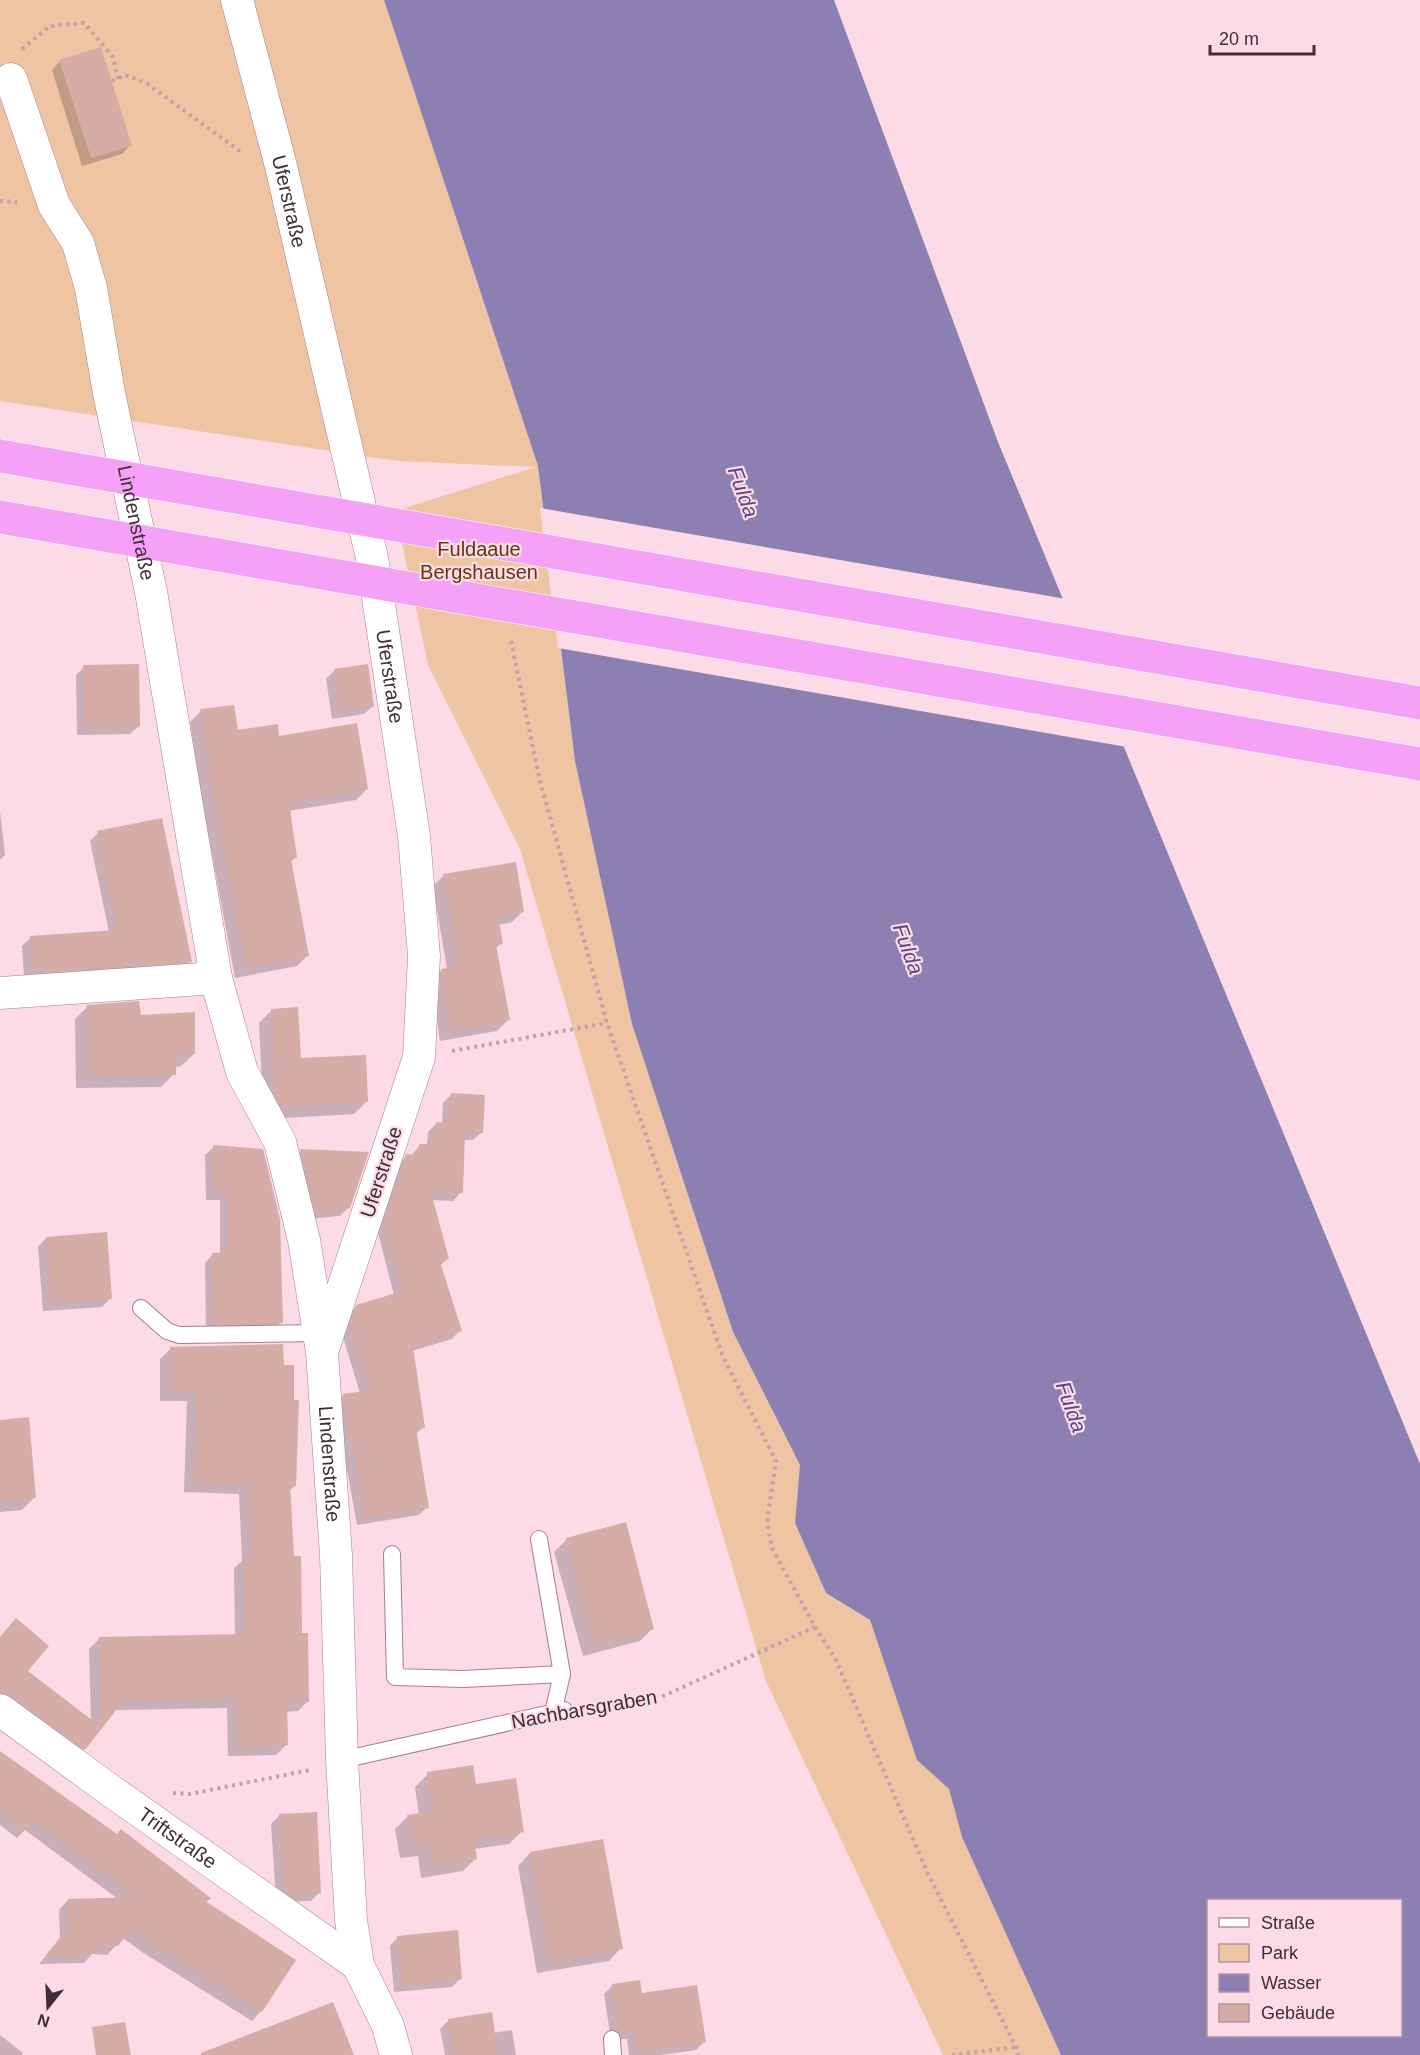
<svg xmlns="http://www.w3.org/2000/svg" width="1420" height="2055" font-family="Helvetica,sans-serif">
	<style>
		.green { fill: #efc4a3 }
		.water { fill: #8b80b1; fill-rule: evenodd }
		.pier { fill: #fcdbe6 }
		.shadow { fill: #0003 }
		.building { fill: #d5aca6 }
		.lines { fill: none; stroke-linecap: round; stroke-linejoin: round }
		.service-casing { stroke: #a6818d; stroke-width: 18 }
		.minor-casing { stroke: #a6818d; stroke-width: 33 }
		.path { stroke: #bfa3ac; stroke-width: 4; stroke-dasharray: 3 4.5; stroke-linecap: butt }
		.service { stroke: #fff; stroke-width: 16 }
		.minor { stroke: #fff; stroke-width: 32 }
		.motorway-bridge-casing { stroke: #fff; stroke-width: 34; stroke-linecap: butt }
		.motorway-bridge { stroke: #f6a1f8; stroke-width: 33 }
		.labels { text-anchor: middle; stroke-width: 4.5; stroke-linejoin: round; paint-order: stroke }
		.street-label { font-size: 20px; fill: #3f2f34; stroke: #fcdbe6 }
		.park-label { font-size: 20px; fill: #64380d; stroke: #fcdbe6 }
		.water-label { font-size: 21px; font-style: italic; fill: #574585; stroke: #fcdbe6 }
	</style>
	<rect width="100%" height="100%" fill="#fcdbe6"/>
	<path class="green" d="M0 0H384L538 466 575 761 632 1024 733 1332 800 1465 795 1523 826 1593 870 1620 917 1760 949 1789 962 1837 1061 2055H943L766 1681 520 849 428 665 395 511 536 467 397 461 0 401Z"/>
	<path class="water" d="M384 0H834L998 442 1420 1464V2055H1061L962 1837 949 1789 917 1760 870 1620 826 1593 795 1523 800 1465 733 1332 632 1024 575 761 538 466ZM1208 1900H1400V2036H1208Z"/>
	<path class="pier" d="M540 508 1066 599 1127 747 558 648Z"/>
	<g class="shadow">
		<path d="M60 61 130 145 122 154 82 166 52 70Z"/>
		<path d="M84 667 139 726 130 734 77 735 76 675Z"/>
		<path d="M334 671 373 706 364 714 332 719 326 679Z"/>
		<path d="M201 711 236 732 278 738 367 789 356 800 289 811 295 858 290 863 308 955 297 966 235 978 202 800 190 722Z"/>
		<path d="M0 811 5 855 0 860Z"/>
		<path d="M98 833 190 961 182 969 24 976 22 946 30 938 109 932 90 841Z"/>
		<path d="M444 875 523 911 512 922 498 925 501 943 495 949 508 1020 497 1031 440 1041 431 981 442 970 447 969 433 886Z"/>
		<path d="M88 1006 139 1017 194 1054 181 1066 174 1067V1074L161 1087 76 1088 75 1019Z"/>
		<path d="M272 1010 299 1060 367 1101 354 1114 269 1119 263 1109 259 1023Z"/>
		<path d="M451 1095 482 1132 473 1140H463L461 1192 453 1201 432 1200 447 1259 440 1266 460 1330 452 1339 412 1351 423 1427 415 1435 427 1507 419 1515 357 1525 335 1403 344 1395 360 1393 342 1334 348 1315 357 1306 394 1295 377 1229 398 1164 407 1156H411L420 1145 427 1146 428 1132 436 1124H442L443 1103Z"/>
		<path d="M214 1147 281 1322 273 1331 206 1332 205 1263 213 1254H220V1200H206L205 1155Z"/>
		<path d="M301 1151 349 1207 340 1216 307 1219 293 1159Z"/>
		<path d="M46 1238 110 1299 102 1307 43 1311 38 1247Z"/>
		<path d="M171 1348 295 1486 289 1491 292 1558 308 1701 298 1711 286 1712V1745L276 1755 228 1756 227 1708 114 1710 84 1749 74 1759 0 1706V1637L16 1620 26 1671 91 1721 89 1649 100 1638 235 1636 234 1568 242 1561 239 1494 184 1492 187 1401H160V1359Z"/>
		<path d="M0 1422 35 1497 22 1510 0 1512Z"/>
		<path d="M567 1539 653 1628 640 1641 583 1656 554 1552Z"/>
		<path d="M0 1753 210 1899 205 1903 261 2011 252 2021 142 1952 123 1938 107 1955 92 1954 84 1963 39 1964 60 1939 59 1910 68 1900 118 1899 25 1830 17 1838 0 1825Z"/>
		<path d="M428 1774 475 1786 522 1831 509 1844 474 1849 476 1858 463 1871 421 1878 418 1856 400 1858 395 1829 408 1816 419 1815 415 1787Z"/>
		<path d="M280 1815 320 1892 311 1901 281 1902 276 1899 271 1824Z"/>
		<path d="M530 1853 621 1948 609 1961 537 1973 518 1866Z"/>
		<path d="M398 1937 461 1978 452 1987 394 1992 390 1946Z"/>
		<path d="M612 1986 641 1995 704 2042 696 2050 661 2055H629L627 2039 611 2040 604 1994Z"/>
		<path d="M449 2020 493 2033 512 2030 516 2055H445L440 2029Z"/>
		<path d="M0 2035 23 2053 21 2055H0Z"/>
	</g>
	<g class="building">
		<path d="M101 47 132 146 91 158 59 60Z"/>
		<path d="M139 664 140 726 85 727 83 665Z"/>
		<path d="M368 664 374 707 340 711 334 669Z"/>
		<path d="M234 705 238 730 278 724 279 736 357 723 368 789 289 802 297 858 291 859 309 956 246 968 212 788 200 709Z"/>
		<path d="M162 818 192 962 49 972 48 968 32 969 30 936 117 930 97 831Z"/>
		<path d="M516 862 524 912 498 916 503 944 496 945 510 1020 451 1031 441 976V969L459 966 443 874Z"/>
		<path d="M139 1001 141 1015 195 1012V1054H176V1075L88 1076 87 1005Z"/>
		<path d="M298 1007 301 1058 366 1055 368 1102 282 1107 275 1095 271 1009Z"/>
		<path d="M451 1093 485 1095 483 1133 465 1132 463 1193 431 1192 449 1259 440 1262 462 1331 413 1346 425 1428 416 1429 429 1508 365 1518 352 1438H349L343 1394 370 1390 350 1325 356 1305 403 1291 384 1220 406 1154 419 1155V1144H434L436 1122 449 1123Z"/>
		<path d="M213 1145 263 1149 280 1219 283 1323 214 1324 212 1253 228 1252V1192L213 1193Z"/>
		<path d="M300 1149 369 1152 350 1208 316 1212Z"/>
		<path d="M107 1232 112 1299 51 1304 46 1237Z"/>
		<path d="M283 1344 284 1365H294V1400H299L296 1486H290L294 1556H301L302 1633H308L309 1702H287L288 1745 238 1747 237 1698 124 1700 85 1750 11 1695 0 1692V1637L16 1618 49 1646 28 1671 101 1727 99 1637 245 1634 244 1556H252L248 1484 193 1482 197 1391H170V1347Z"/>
		<path d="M29 1417 36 1498 0 1501V1420Z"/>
		<path d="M626 1522 654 1629 595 1644 566 1538Z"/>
		<path d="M0 1751 117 1834 121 1829 212 1899H202L296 1960 262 2012 152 1943 132 1928 118 1946 95 1945V1954L46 1955 68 1928V1899L137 1897 34 1821 28 1830 0 1809Z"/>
		<path d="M473 1765 476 1784 516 1778 524 1832 474 1839 477 1859 433 1866 430 1844 412 1846 407 1815 433 1811 427 1772Z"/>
		<path d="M317 1812 321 1893 289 1895 284 1891 279 1814Z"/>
		<path d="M603 1839 623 1949 549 1962 530 1852Z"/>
		<path d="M458 1930 462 1979 402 1985 397 1936Z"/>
		<path d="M640 1980 642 1993 697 1985 706 2042 637 2052 635 2031 621 2033 618 2031 612 1984Z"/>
		<path d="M333 2002 354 2055H201V2053Z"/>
		<path d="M492 2012 498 2055H454L448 2019Z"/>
		<path d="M125 2022 131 2055H96L92 2027Z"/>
	</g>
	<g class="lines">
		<defs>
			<g id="service">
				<path d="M141 1308 167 1331 179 1335 319 1333"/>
				<path d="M539 1539 562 1674 553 1713"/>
				<path d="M392 1554 395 1677 463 1679 562 1674"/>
				<path d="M342 1760 564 1710"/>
				<path d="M612 2039 613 2055"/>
			</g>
			<g id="minor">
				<path id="s1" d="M237 0 281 166 372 558 414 836 424 956 419 1057 324 1346"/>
				<path id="s2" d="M11 79 54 205 78 243 91 288 109 393 151 592 216 978 242 1072 280 1142 304 1240 322 1352 336 1555 342 1760 351 1920 358 1965 388 2026 396 2055"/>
				<path d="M0 993 216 978"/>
				<path id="s3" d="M0 1710 107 1788 358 1965"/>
			</g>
		</defs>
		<use href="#service" class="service-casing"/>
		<use href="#minor" class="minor-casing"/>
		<g class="path">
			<path d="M22 49 50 26 84 23 113 57 118 79"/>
			<path d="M112 81 125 75 146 83 241 152"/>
			<path d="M0 201 17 202"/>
			<path d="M511 641 539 777 607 1023 723 1357 776 1461 767 1522 772 1548 815 1627 836 1660 928 1874 1016 2047 1018 2055"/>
			<path d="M452 1051 607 1023"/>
			<path d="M588 1707 661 1697 815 1627"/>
			<path d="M173 1793 190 1794 310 1770"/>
			<path d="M952 2055 1016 2047"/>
		</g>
		<use href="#service" class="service"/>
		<use href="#minor" class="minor"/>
		<defs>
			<g id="motorway-bridge">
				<path d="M0 456 1420 703"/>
				<path d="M0 517 1420 764"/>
			</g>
		</defs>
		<use href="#motorway-bridge" class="motorway-bridge-casing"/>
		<use href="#motorway-bridge" class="motorway-bridge"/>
	</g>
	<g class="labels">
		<g class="street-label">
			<text dy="7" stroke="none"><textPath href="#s1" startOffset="208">Uferstraße</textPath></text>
			<text dy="7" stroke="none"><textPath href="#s2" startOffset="464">Lindenstraße</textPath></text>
			<text dy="7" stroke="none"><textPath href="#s1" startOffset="694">Uferstraße</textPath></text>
			<text transform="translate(381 1172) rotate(-72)" y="7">Uferstraße</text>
			<text dy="7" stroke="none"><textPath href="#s2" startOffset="1430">Lindenstraße</textPath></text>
			<text transform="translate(584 1709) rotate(-10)" y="7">Nachbarsgraben</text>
			<text dy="7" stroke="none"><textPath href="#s3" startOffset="219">Triftstraße</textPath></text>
		</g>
		<g class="park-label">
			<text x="479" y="556">Fuldaaue<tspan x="479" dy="23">Bergshausen</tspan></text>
		</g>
		<g class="water-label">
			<text transform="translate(743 492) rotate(70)" y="7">Fulda</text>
			<text transform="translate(908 949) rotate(70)" y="7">Fulda</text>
			<text transform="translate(1071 1407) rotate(70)" y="7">Fulda</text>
		</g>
	</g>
	<rect x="1207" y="1899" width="195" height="138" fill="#fcdbe6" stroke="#b0969f" stroke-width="1.5"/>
	<rect x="1219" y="1918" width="30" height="9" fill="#ffffff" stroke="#b0969f" stroke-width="1.5"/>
	<text x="1261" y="1929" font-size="18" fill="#3f2f34">Straße</text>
	<rect x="1219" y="1944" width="30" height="18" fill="#efc4a3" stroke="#b0969f" stroke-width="1.5"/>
	<text x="1261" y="1959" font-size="18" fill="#3f2f34">Park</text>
	<rect x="1219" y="1974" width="30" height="18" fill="#8b80b1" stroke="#b0969f" stroke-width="1.5"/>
	<text x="1261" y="1989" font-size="18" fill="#3f2f34">Wasser</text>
	<rect x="1219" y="2004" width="30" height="18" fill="#d5aca6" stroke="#b0969f" stroke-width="1.5"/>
	<text x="1261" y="2019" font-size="18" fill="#3f2f34">Gebäude</text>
	<g transform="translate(48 2007) rotate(198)" stroke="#fcdbe6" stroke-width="4.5" paint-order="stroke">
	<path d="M0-4.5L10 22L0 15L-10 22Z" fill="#3f2f34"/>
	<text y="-9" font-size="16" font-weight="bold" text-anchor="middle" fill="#3f2f34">N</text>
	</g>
	<path d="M1210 45v9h104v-9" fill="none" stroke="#3f2f34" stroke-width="3"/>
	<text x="1219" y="45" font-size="18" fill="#3f2f34" stroke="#fcdbe6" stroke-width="4.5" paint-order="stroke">20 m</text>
</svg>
